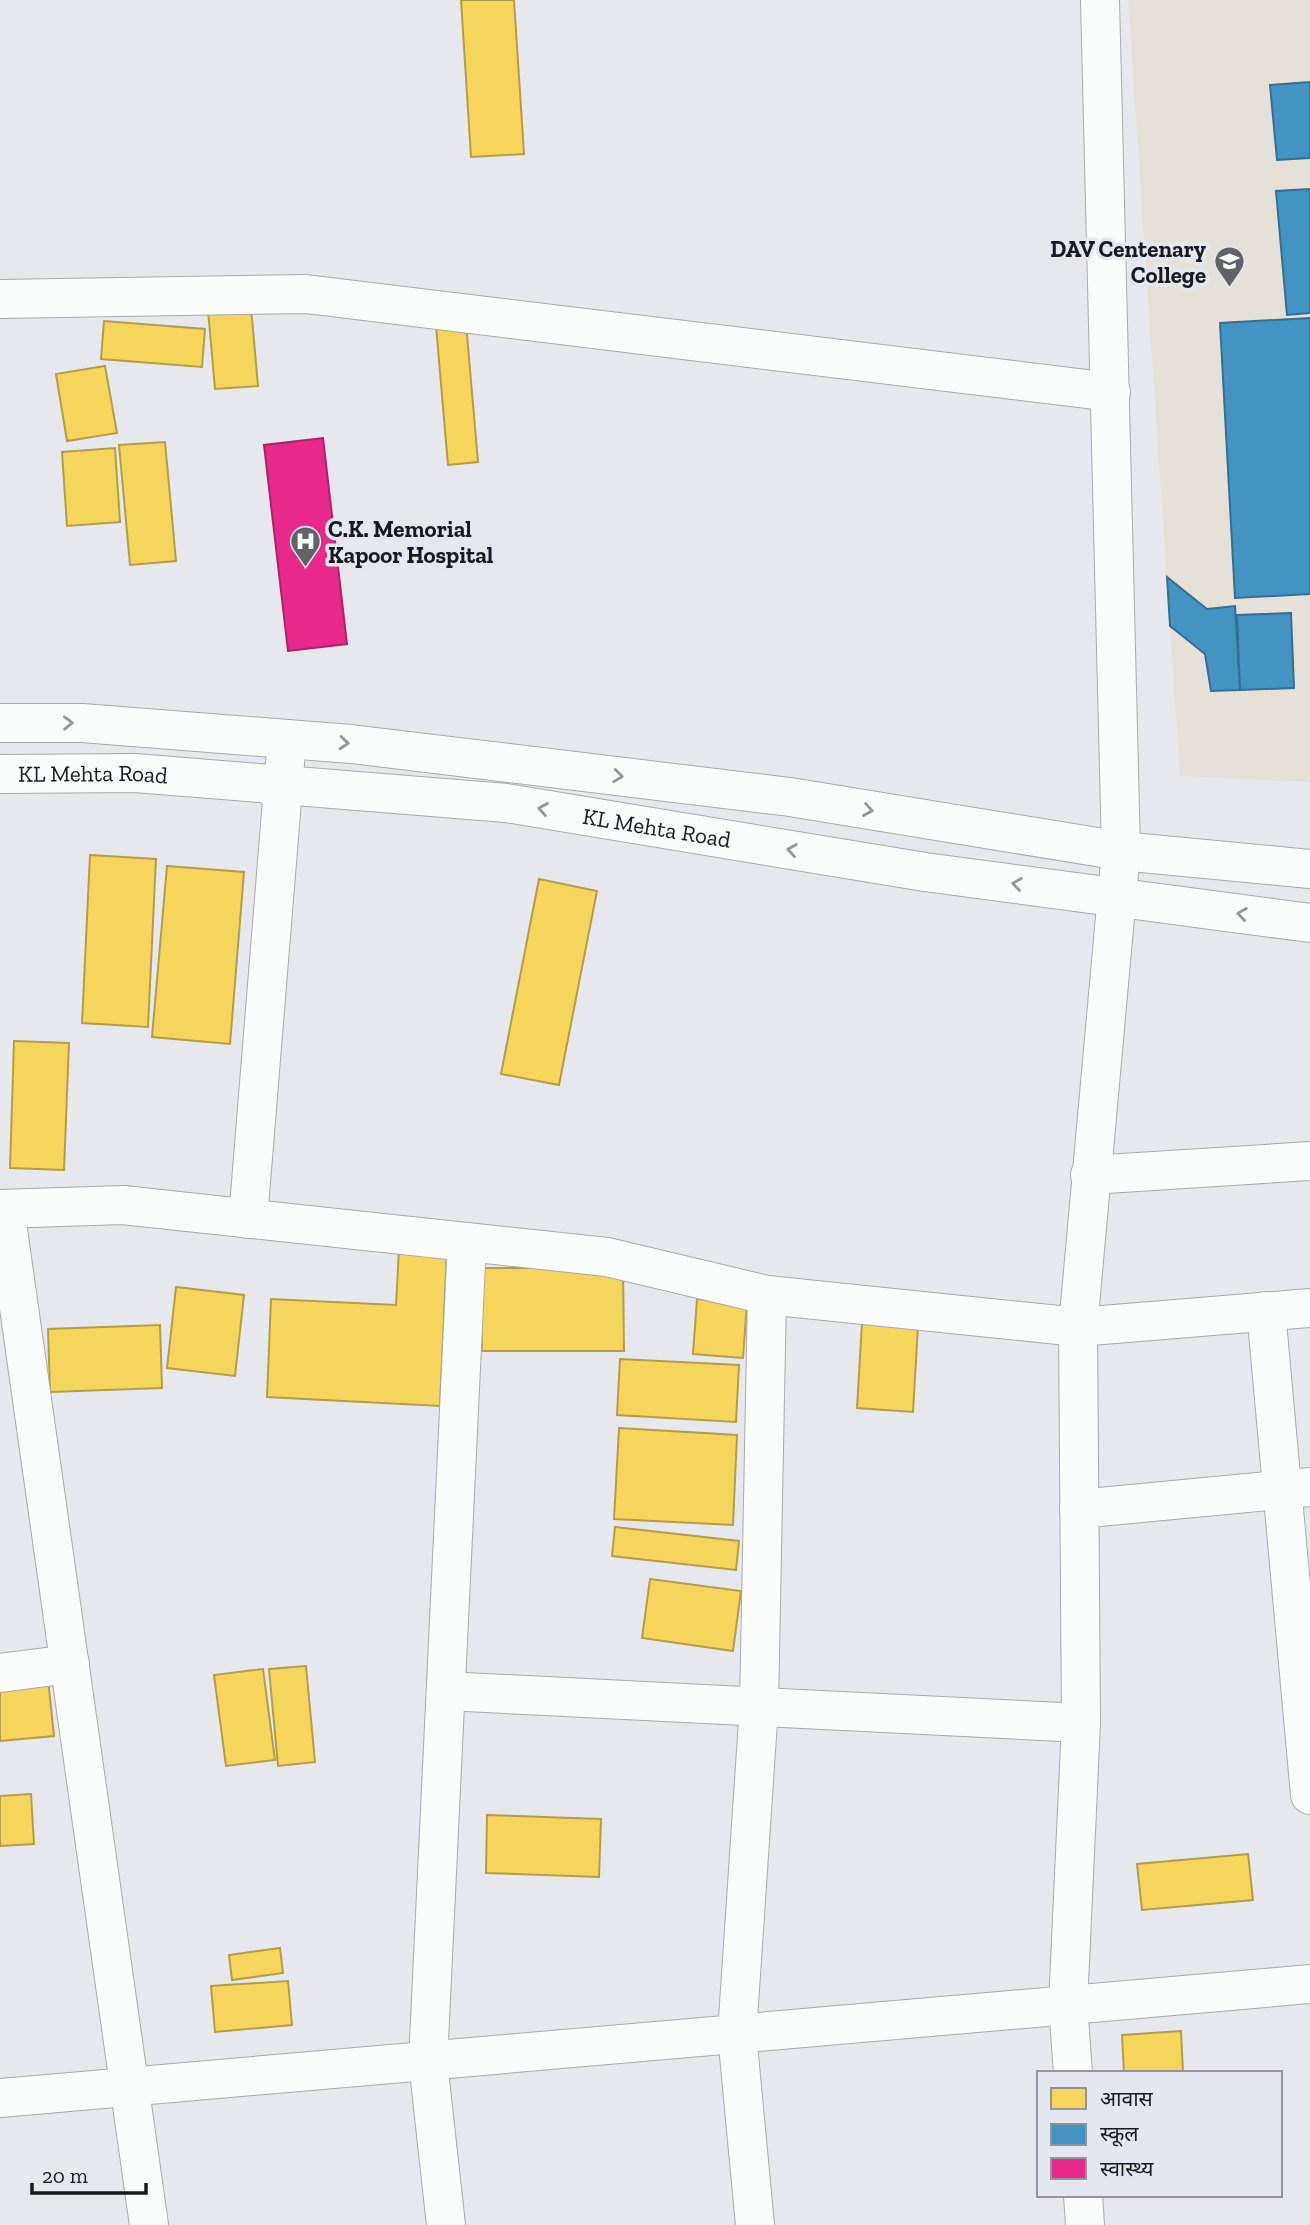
<svg xmlns="http://www.w3.org/2000/svg" width="1310" height="2225" font-family="'Zilla Slab','Noto Sans Devanagari',serif">
	<style>
		.education { fill: #e6e1d8 }
		.homes { fill: #f6d55c; stroke: #b49d49; stroke-width: 2 }
		.schools { fill: #4393c3; stroke: #366f91; stroke-width: 2 }
		.health { fill: #e7298a; stroke: #a92469; stroke-width: 2 }
		.lines { fill: none; stroke-linecap: round; stroke-linejoin: round }
		.minor-casing { stroke: #aaaaae; stroke-width: 40 }
		.tertiary-casing { stroke: #aaaaae; stroke-width: 40 }
		.minor { stroke: #fbfcfc; stroke-width: 38 }
		.tertiary { stroke: #fbfcfc; stroke-width: 38 }
		.oneway { stroke: #959698 }
		.labels { text-anchor: middle; stroke-width: 7; stroke-linejoin: round; paint-order: stroke }
		.poi-label { font-size: 23px; font-weight: bold; fill: #191a1d; stroke: #e4e6f0; text-anchor: end }
		.street-label { font-size: 23px; fill: #191a1d; stroke: #e4e6f0 }
	</style>
	<rect width="100%" height="100%" fill="#e7e8ed"/>
	<path class="education" d="M1128 0H1310V782L1180 776Z"/>
	<g class="homes">
		<path d="M461 0H514L524 154 471 157Z"/>
		<path d="M251 307 258 386 215 389 208 310Z"/>
		<path d="M104 321 205 329 202 367 101 359Z"/>
		<path d="M466 323 478 462 448 465 436 326Z"/>
		<path d="M105 366 117 433 67 441 56 374Z"/>
		<path d="M165 442 176 561 130 565 119 445Z"/>
		<path d="M115 448 120 522 67 526 62 452Z"/>
		<path d="M90 855 156 859 148 1027 82 1023Z"/>
		<path d="M167 866 244 872 230 1044 152 1037Z"/>
		<path d="M539 879 597 891 559 1085 501 1074Z"/>
		<path d="M14 1041 69 1043 64 1170 10 1168Z"/>
		<path d="M399 1249 447 1251 440 1406 267 1397 271 1299 396 1305Z"/>
		<path d="M481 1268H623L624 1351H482Z"/>
		<path d="M176 1287 244 1295 235 1376 167 1368Z"/>
		<path d="M697 1299 747 1303 743 1358 693 1354Z"/>
		<path d="M862 1323 918 1326 913 1412 857 1408Z"/>
		<path d="M160 1325 162 1388 50 1392 48 1329Z"/>
		<path d="M620 1359 739 1365 736 1422 617 1415Z"/>
		<path d="M619 1428 737 1435 733 1525 614 1519Z"/>
		<path d="M615 1527 739 1541 736 1570 612 1556Z"/>
		<path d="M650 1579 741 1591 733 1651 642 1638Z"/>
		<path d="M306 1666 315 1762 278 1766 269 1669Z"/>
		<path d="M263 1669 275 1760 226 1766 214 1675Z"/>
		<path d="M48 1679 54 1736 0 1741V1683Z"/>
		<path d="M31 1794 34 1844 0 1846V1796Z"/>
		<path d="M487 1815 601 1819 599 1877 486 1873Z"/>
		<path d="M1248 1854 1253 1900 1142 1910 1137 1864Z"/>
		<path d="M280 1948 283 1973 232 1980 229 1955Z"/>
		<path d="M288 1981 292 2025 215 2032 211 1986Z"/>
		<path d="M1181 2031 1183 2073H1124L1122 2035Z"/>
	</g>
	<g class="schools">
		<path d="M1310 82V158L1277 160 1270 85Z"/>
		<path d="M1310 189V313L1287 315 1276 191Z"/>
		<path d="M1310 318V594L1235 598 1220 323Z"/>
		<path d="M1167 577 1207 609 1235 606 1240 690 1211 691 1205 654 1170 626Z"/>
		<path d="M1291 613 1294 688 1240 690 1237 615Z"/>
	</g>
	<path class="health" d="M323 438 347 644 288 651 264 445Z"/>
	<g class="lines">
		<defs>
			<g id="minor">
				<path d="M0 299 306 294 1111 392"/>
				<path d="M1090 1175 1310 1161"/>
				<path d="M0 1209 123 1205 607 1257 767 1295 1078 1327 1310 1308"/>
				<path d="M5 1209 149 2225"/>
				<path d="M248 1219 287 739"/>
				<path d="M1266 1311 1310 1795"/>
				<path d="M1079 1509 1310 1487"/>
				<path d="M0 1673 70 1664"/>
				<path d="M446 1691 1081 1723"/>
				<path d="M1073 2073 1068 2005 1081 1723 1078 1327 1121 851 1100 0"/>
				<path d="M0 2098 1310 1984"/>
				<path d="M1083 2195 1085 2225"/>
				<path d="M446 2225 428 2062 467 1242"/>
				<path d="M755 2225 737 2034 759 1706 767 1295"/>
			</g>
			<g id="tertiary">
				<path d="M0 723H82L351 744 790 797 1121 851 1310 869"/>
				<path id="s1" d="M0 774 135 773 506 803 925 872 1310 923"/>
			</g>
		</defs>
		<use href="#minor" class="minor-casing"/>
		<use href="#tertiary" class="tertiary-casing"/>
		<use href="#minor" class="minor"/>
		<use href="#tertiary" class="tertiary"/>
	</g>
	<defs><path id="oneway-chevron" d="M-2-3.5L2.5 0L-2 3.5" fill="none" stroke-width="1.6" stroke-linecap="round" stroke-linejoin="round" transform="scale(1.75)"/></defs>
	<g class="oneway">
		<use href="#oneway-chevron" transform="translate(68 723) rotate(-1)"/>
		<use href="#oneway-chevron" transform="translate(344 743) rotate(5)"/>
		<use href="#oneway-chevron" transform="translate(618 776) rotate(7)"/>
		<use href="#oneway-chevron" transform="translate(543 809) rotate(-171)"/>
		<use href="#oneway-chevron" transform="translate(868 810) rotate(9)"/>
		<use href="#oneway-chevron" transform="translate(792 850) rotate(-171)"/>
		<use href="#oneway-chevron" transform="translate(1017 884) rotate(-172)"/>
		<use href="#oneway-chevron" transform="translate(1242 914) rotate(-172)"/>
	</g>
	<defs>
		<symbol id="university-pin" viewBox="-11 -11 22 30"><path d="M0 17L-7.5 6A9.5 9.5 0 1 1 7.5 6Z" fill="#616266" stroke="#e4e6f0"/><path d="M0-5L7-2L0 1L-7-2ZM-4 1L0 2.5L4 1V4Q0 6-4 4Z" fill="#fff"/></symbol>
		<symbol id="hospital-pin" viewBox="-11 -11 22 30"><path d="M0 17L-7.5 6A9.5 9.5 0 1 1 7.5 6Z" fill="#616266" stroke="#e4e6f0"/><path d="M-5-5h3v3.5h4V-5h3V5h-3V1.5h-4V5h-3Z" fill="#fff"/></symbol>
	</defs>
	<g fill-rule="evenodd">
		<use href="#university-pin" x="1212" y="244" width="35" height="47"/>
		<use href="#hospital-pin" x="288" y="524" width="35" height="47"/>
	</g>
	<g class="labels">
		<g class="poi-label">
			<text x="1206" y="257">DAV Centenary<tspan x="1206" dy="26">College</tspan></text>
			<text x="328" y="537" text-anchor="start">C.K. Memorial<tspan x="328" dy="26">Kapoor Hospital</tspan></text>
		</g>
		<g class="street-label">
			<text dy="8" stroke="none"><textPath href="#s1" startOffset="93">KL Mehta Road</textPath></text>
			<text dy="8" stroke="none"><textPath href="#s1" startOffset="660">KL Mehta Road</textPath></text>
		</g>
	</g>
	<rect x="1037" y="2071" width="245" height="126" fill="#e4e6f0" stroke="#93949c" stroke-width="2"/>
	<rect x="1051" y="2088" width="35" height="21" fill="#f6d55c" stroke="#93949c" stroke-width="2"/>
	<text x="1100" y="2106" font-size="21" fill="#191a1d">आवास</text>
	<rect x="1051" y="2124" width="35" height="21" fill="#4393c3" stroke="#93949c" stroke-width="2"/>
	<text x="1100" y="2141" font-size="21" fill="#191a1d">स्कूल</text>
	<rect x="1051" y="2158" width="35" height="21" fill="#e7298a" stroke="#93949c" stroke-width="2"/>
	<text x="1100" y="2176" font-size="21" fill="#191a1d">स्वास्थ्य</text>
	<path d="M32 2183v10h114v-10" fill="none" stroke="#191a1d" stroke-width="3.5"/>
	<text x="42" y="2183" font-size="21" fill="#191a1d" stroke="#e4e6f0" stroke-width="5" paint-order="stroke">20 m</text>
</svg>
